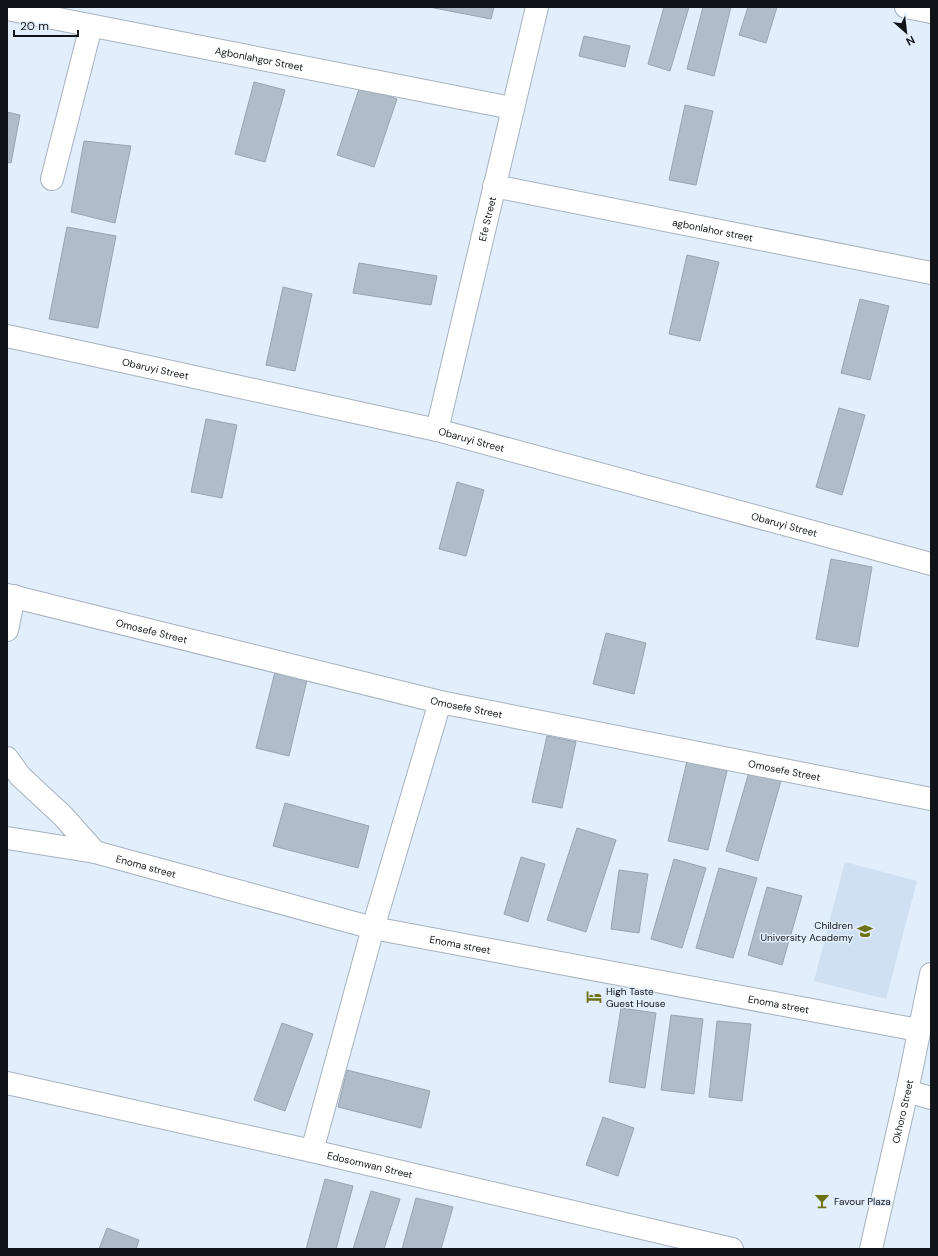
<svg xmlns="http://www.w3.org/2000/svg" width="938" height="1256" font-family="'DM Sans',sans-serif">
	<style>
		.built { fill: #cee0f1 }
		.building { fill: #b0bcc8; stroke: #98a4af }
		.lines { fill: none; stroke-linecap: round; stroke-linejoin: round }
		.minor-casing { stroke: #a6b2be; stroke-width: 24 }
		.tertiary-casing { stroke: #a6b2be; stroke-width: 24 }
		.minor { stroke: #fff; stroke-width: 22 }
		.tertiary { stroke: #fff; stroke-width: 22 }
		.labels { text-anchor: middle; stroke-width: 3; stroke-linejoin: round; paint-order: stroke }
		.street-label { font-size: 10px; fill: #101418; stroke: #e2eefb }
		.poi-label { font-size: 10px; fill: #101418; stroke: #e2eefb; text-anchor: start }
	</style>
	<rect width="100%" height="100%" fill="#e2eefb"/>
	<path class="built" d="M845 862 917 881 886 999 814 981Z"/>
	<g class="building">
		<path d="M429 7H494L491 19Z"/>
		<path d="M664 7H689L670 71 648 64Z"/>
		<path d="M703 7H731L714 76 687 69Z"/>
		<path d="M748 7H777L766 43 739 35Z"/>
		<path d="M584 36 630 46 625 67 579 56Z"/>
		<path d="M254 82 285 90 265 162 235 154Z"/>
		<path d="M360 86 397 99 374 167 337 155Z"/>
		<path d="M685 105 713 111 696 185 669 180Z"/>
		<path d="M7 112 20 115 11 163 7 162Z"/>
		<path d="M84 141 131 146 115 223 71 212Z"/>
		<path d="M67 227 116 236 98 328 49 319Z"/>
		<path d="M687 255 719 262 700 341 669 334Z"/>
		<path d="M359 263 437 276 431 305 353 293Z"/>
		<path d="M283 287 312 294 295 371 266 365Z"/>
		<path d="M860 299 889 306 870 380 841 373Z"/>
		<path d="M839 408 865 415 842 495 816 487Z"/>
		<path d="M206 419 237 425 222 498 191 492Z"/>
		<path d="M457 482 484 490 466 556 439 549Z"/>
		<path d="M831 559 872 567 858 647 816 639Z"/>
		<path d="M606 633 646 643 634 694 593 684Z"/>
		<path d="M275 672 307 680 289 756 256 748Z"/>
		<path d="M547 736 576 742 562 808 532 802Z"/>
		<path d="M687 761 727 771 708 850 668 841Z"/>
		<path d="M749 772 781 781 758 861 726 851Z"/>
		<path d="M285 803 369 826 358 868 273 846Z"/>
		<path d="M577 828 616 840 586 932 547 920Z"/>
		<path d="M521 857 545 864 528 922 504 914Z"/>
		<path d="M674 859 706 868 682 948 651 939Z"/>
		<path d="M719 868 757 878 733 958 696 948Z"/>
		<path d="M619 870 648 874 639 933 611 929Z"/>
		<path d="M767 887 802 896 782 965 748 955Z"/>
		<path d="M621 1008 656 1013 645 1088 609 1082Z"/>
		<path d="M671 1015 703 1019 694 1094 661 1090Z"/>
		<path d="M717 1021 751 1024 742 1101 709 1097Z"/>
		<path d="M282 1023 313 1034 285 1111 254 1100Z"/>
		<path d="M347 1070 430 1091 421 1128 338 1107Z"/>
		<path d="M603 1117 634 1128 618 1176 586 1165Z"/>
		<path d="M325 1179 353 1186 336 1249H306Z"/>
		<path d="M371 1191 400 1199 384 1249H353Z"/>
		<path d="M416 1198 453 1207 441 1249H402Z"/>
		<path d="M107 1228 139 1240 136 1249H99Z"/>
	</g>
	<g class="lines">
		<defs>
			<g id="minor">
				<path d="M906 7 931 12"/>
				<path id="s1" d="M7 9 512 108"/>
				<path d="M52 179 91 26"/>
				<path id="s2" d="M494 186 931 273"/>
				<path id="s3" d="M7 336 437 430 931 564"/>
				<path id="s4" d="M437 430 537 7"/>
				<path id="s5" d="M7 595 440 702 931 799"/>
				<path d="M7 630 14 596"/>
				<path d="M7 758 20 776 63 816 95 852"/>
				<path id="s6" d="M7 838 95 852 373 928 918 1030"/>
				<path id="s7" d="M7 1083 312 1151 732 1249"/>
				<path d="M907 1091 931 1098"/>
				<path d="M312 1151 373 928 440 702"/>
			</g>
			<g id="tertiary">
				<path id="s8" d="M871 1249 907 1091 931 974"/>
			</g>
		</defs>
		<use href="#minor" class="minor-casing"/>
		<use href="#tertiary" class="tertiary-casing"/>
		<use href="#minor" class="minor"/>
		<use href="#tertiary" class="tertiary"/>
	</g>
	<defs>
		<symbol id="school-bare" viewBox="-9 -9 18 18"><path d="M0-5L7-2L0 1L-7-2ZM-4 1L0 2.5L4 1V4Q0 6-4 4Z" fill="#6d7219" stroke="#e2eefb" stroke-width="2.5" paint-order="stroke"/></symbol>
		<symbol id="hotel-bare" viewBox="-9 -9 18 18"><path d="M-6-4.5h1.5V1H6V5H4.5V3h-9V5H-6ZM-4 0a1.8 1.8 0 1 1 3.6 0ZM.5 0V-2.5h3Q6-2.5 6 0Z" fill="#6d7219" stroke="#e2eefb" stroke-width="2.5" paint-order="stroke"/></symbol>
		<symbol id="bar-bare" viewBox="-9 -9 18 18"><path d="M-6-5H6L.8 .8V4.5H3.5V6h-7V4.5H-.8V.8Z" fill="#6d7219" stroke="#e2eefb" stroke-width="2.5" paint-order="stroke"/></symbol>
	</defs>
	<g fill-rule="evenodd">
		<use href="#school-bare" x="854" y="920" width="22" height="22"/>
		<use href="#hotel-bare" x="583" y="986" width="22" height="22"/>
		<use href="#bar-bare" x="811" y="1190" width="22" height="22"/>
	</g>
	<g class="labels">
		<g class="street-label">
			<text dy="4" stroke="none"><textPath href="#s1" startOffset="257">Agbonlahgor Street</textPath></text>
			<text dy="4" stroke="none"><textPath href="#s4" startOffset="217">Efe Street</textPath></text>
			<text dy="4" stroke="none"><textPath href="#s2" startOffset="223">agbonlahor street</textPath></text>
			<text dy="4" stroke="none"><textPath href="#s3" startOffset="152">Obaruyi Street</textPath></text>
			<text dy="4" stroke="none"><textPath href="#s3" startOffset="476">Obaruyi Street</textPath></text>
			<text dy="4" stroke="none"><textPath href="#s3" startOffset="800">Obaruyi Street</textPath></text>
			<text dy="4" stroke="none"><textPath href="#s5" startOffset="149">Omosefe Street</textPath></text>
			<text dy="4" stroke="none"><textPath href="#s5" startOffset="473">Omosefe Street</textPath></text>
			<text dy="4" stroke="none"><textPath href="#s5" startOffset="797">Omosefe Street</textPath></text>
			<text dy="4" stroke="none"><textPath href="#s6" startOffset="142">Enoma street</textPath></text>
			<text dy="4" stroke="none"><textPath href="#s6" startOffset="466">Enoma street</textPath></text>
			<text dy="4" stroke="none"><textPath href="#s6" startOffset="790">Enoma street</textPath></text>
			<text dy="4" stroke="none"><textPath href="#s8" startOffset="141">Okhoro Street</textPath></text>
			<text dy="4" stroke="none"><textPath href="#s7" startOffset="372">Edosomwan Street</textPath></text>
		</g>
		<g class="poi-label">
			<text x="853" y="929" text-anchor="end">Children<tspan x="853" dy="12">University Academy</tspan></text>
			<text x="606" y="995">High Taste<tspan x="606" dy="12">Guest House</tspan></text>
			<text x="834" y="1205">Favour Plaza</text>
		</g>
	</g>
	<rect width="938" height="1256" fill="none" stroke="#101418" stroke-width="16"/>
	<g transform="translate(906 32) rotate(152)" stroke="#e2eefb" stroke-width="3" paint-order="stroke">
	<path d="M0-3L7 15L0 10L-7 15Z" fill="#101418"/>
	<text y="-6" font-size="11" font-weight="bold" text-anchor="middle" fill="#101418">N</text>
	</g>
	<path d="M14 30v6h64v-6" fill="none" stroke="#101418" stroke-width="2"/>
	<text x="20" y="30" font-size="12" fill="#101418" stroke="#e2eefb" stroke-width="3" paint-order="stroke">20 m</text>
</svg>
